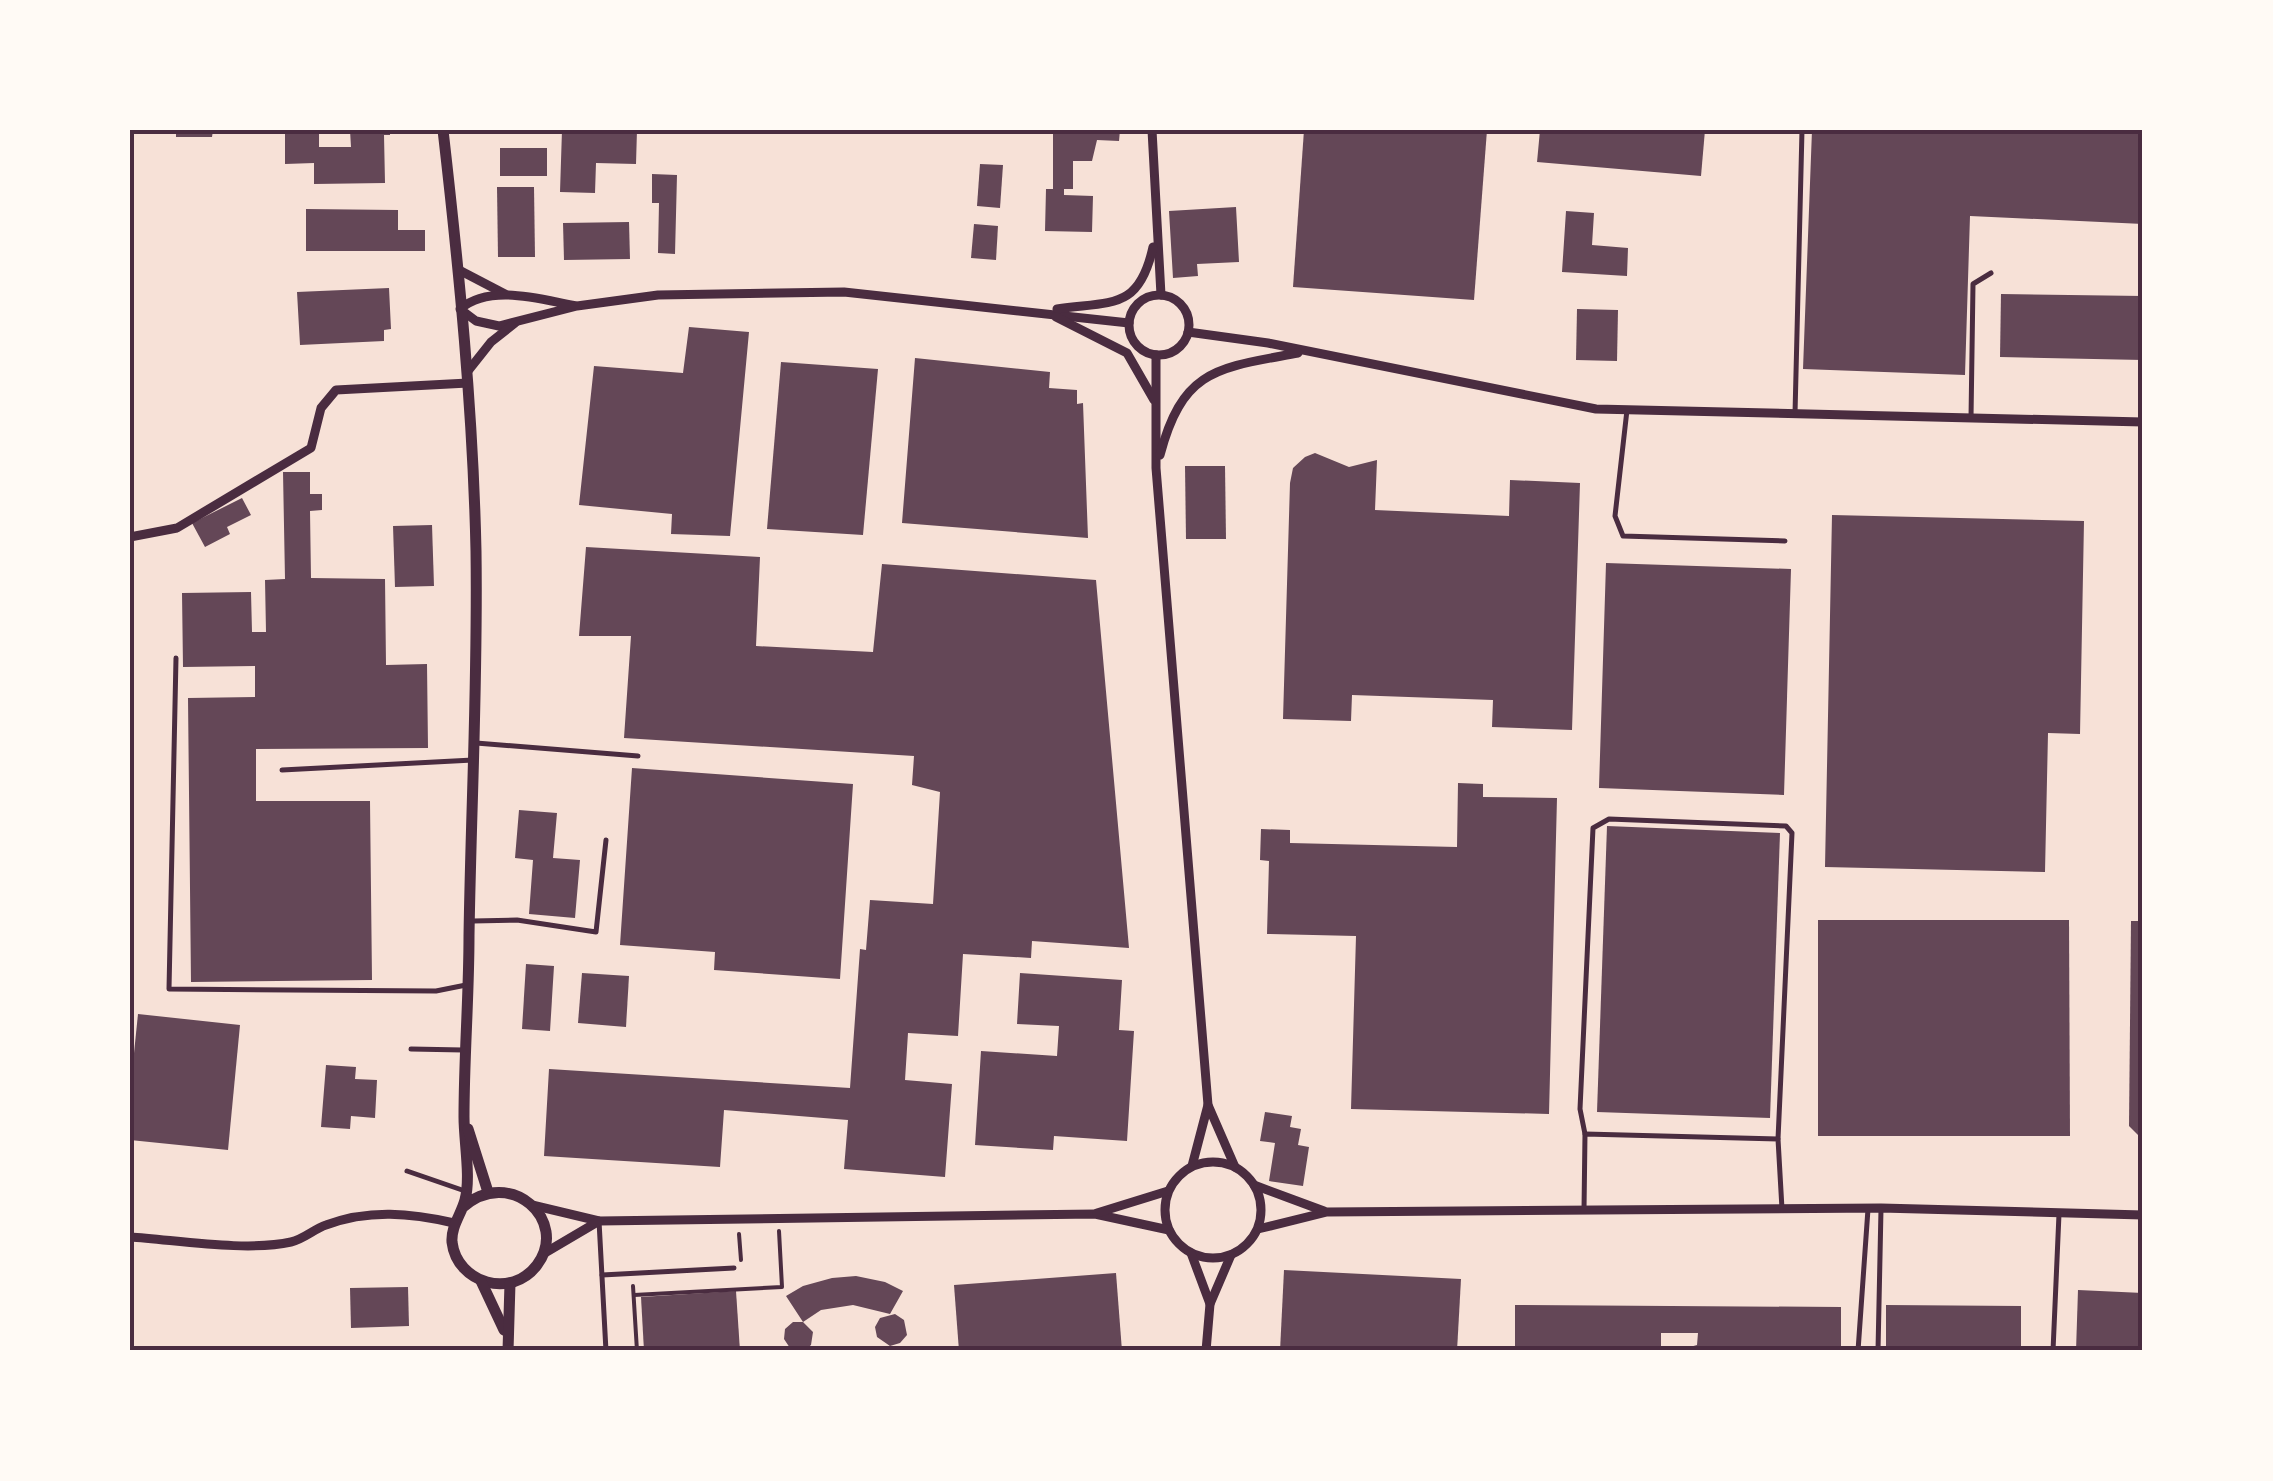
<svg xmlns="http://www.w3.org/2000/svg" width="2273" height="1481" font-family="'Exo 2',sans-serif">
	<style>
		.building { fill: #644757 }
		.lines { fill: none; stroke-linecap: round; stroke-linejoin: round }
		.path { stroke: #4a2c40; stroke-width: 4 }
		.service { stroke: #4a2c40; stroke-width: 5 }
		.minor { stroke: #4a2c40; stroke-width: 9 }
		.tertiary { stroke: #4a2c40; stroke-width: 11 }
		.neatline { fill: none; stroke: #4a2c40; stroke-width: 4 }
	</style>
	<rect width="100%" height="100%" fill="#f7e1d7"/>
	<g class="building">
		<path d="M176 130H213L212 137H176Z"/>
		<path d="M285 130H319V147H351L350 130H390V135H384L385 183 314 184V163L285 164Z"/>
		<path d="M562 130H637L636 164 596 163 595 193 560 192Z"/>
		<path d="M1053 130H1120L1119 141 1097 140 1092 161H1073V189H1064V195L1093 196 1092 232 1045 231 1046 189H1053Z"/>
		<path d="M1304 130H1487L1474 300 1293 287Z"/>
		<path d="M1540 130H1705L1701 176 1537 162Z"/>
		<path d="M1812 130H2143V224L1970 216 1965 375 1803 369Z"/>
		<rect x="500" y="148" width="47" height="28"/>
		<path d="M980 164 1003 165 1000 208 977 206Z"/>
		<path d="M652 174 677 175 675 254 658 253 659 203H652Z"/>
		<path d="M497 187H534L535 257H498Z"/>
		<path d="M1236 207 1239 262 1197 264 1198 276 1173 278 1169 211Z"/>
		<path d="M306 209 398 210V230H425V251H306Z"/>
		<path d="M1566 211 1594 213 1592 245 1628 248 1627 276 1562 272Z"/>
		<path d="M629 222 630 259 564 260 563 223Z"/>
		<path d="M974 224 998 226 996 260 971 258Z"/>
		<path d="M389 288 391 329 384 330V341L300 345 297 292Z"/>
		<path d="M2001 294 2143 296V360L2000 357Z"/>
		<path d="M1577 309 1618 310 1617 361 1576 360Z"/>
		<path d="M689 327 749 332 730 536 671 534 672 514 579 505 594 366 683 373Z"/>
		<path d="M915 358 1050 372 1049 388 1077 390V404L1083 403 1088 538 902 523Z"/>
		<path d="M781 362 878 369 863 535 767 529Z"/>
		<path d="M1315 453 1349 467 1377 460 1375 510 1509 516 1510 480 1580 483 1572 730 1492 727 1493 700 1352 695 1351 721 1283 719 1290 483 1293 468 1305 457Z"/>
		<path d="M1185 466H1225L1226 539H1186Z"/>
		<path d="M283 472H310V494H322V510L310 511 311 578 385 579 386 665 427 664 428 748 256 749V801H370L372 980 191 982 188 698 255 697V666L183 667 182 593 251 592 252 632H266L265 580 285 579Z"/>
		<path d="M242 498 251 515 227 527 230 534 205 547 192 523Z"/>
		<path d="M1832 515 2084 521 2080 734 2048 733 2045 872 1825 867Z"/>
		<path d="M432 525 434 586 395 587 393 526Z"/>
		<path d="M586 547 760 557 756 646 873 652 882 564 1096 580 1129 948 1032 941 1031 958 963 954 958 1036 908 1033 905 1080 952 1084 945 1177 844 1169 848 1120 724 1110 720 1167 544 1156 549 1069 850 1088 860 949 866 950 870 900 933 904 940 792 912 785 914 756 624 738 631 636H579Z"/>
		<path d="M1606 563 1791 569 1784 795 1599 788Z"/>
		<path d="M632 768 853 784 840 979 714 970 715 952 620 945Z"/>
		<path d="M1458 783 1483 784V797L1557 798 1549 1114 1351 1109 1356 936 1267 934 1269 861 1260 860 1261 829 1290 830V843L1457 847Z"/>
		<path d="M519 810 557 813 553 858 580 860 575 918 529 914 533 860 515 858Z"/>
		<path d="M1607 826 1780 833 1770 1118 1597 1112Z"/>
		<path d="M1818 920H2069L2070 1136H1818Z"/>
		<path d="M2131 921H2143V1140L2129 1126Z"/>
		<path d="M526 964 554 966 550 1031 522 1029Z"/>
		<path d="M582 973 629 976 626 1027 578 1023Z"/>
		<path d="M1020 973 1122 980 1119 1030 1134 1031 1127 1141 1054 1136 1053 1150 975 1145 981 1051 1057 1056 1059 1026 1017 1024Z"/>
		<path d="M138 1014 240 1025 228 1150 130 1140V1092Z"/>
		<path d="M326 1065 356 1067 355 1079 377 1080 375 1118 351 1116 350 1129 321 1127Z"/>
		<path d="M1265 1112 1292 1116 1290 1127 1301 1129 1298 1145 1309 1147 1303 1186 1269 1181 1275 1143 1260 1141Z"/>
		<path d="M1284 1270 1461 1279 1457 1351H1280Z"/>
		<path d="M1116 1273 1122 1351H959L954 1285Z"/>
		<path d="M856 1276 885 1282 903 1291 890 1314 853 1305 821 1310 803 1322 813 1332 811 1345 804 1351 790 1348 784 1339 785 1329 793 1322H803L786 1296 803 1286 832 1278Z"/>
		<path d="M408 1287 409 1326 351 1328 350 1288Z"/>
		<path d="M2078 1290 2143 1293V1351H2076Z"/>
		<path d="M736 1291 740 1351H644L641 1297Z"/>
		<path d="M1515 1305 1841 1307V1351H1690V1347L1697 1345 1698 1333H1661V1351H1515Z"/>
		<path d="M1886 1305 2021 1306V1351H1886Z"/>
		<path d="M895 1314 904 1320 907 1335 900 1343 890 1346 893 1351H883L890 1346 877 1337 875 1327 880 1318Z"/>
	</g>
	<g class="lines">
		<g class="path">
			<path d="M739 1234 741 1260"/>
			<path d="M633 1286 637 1351"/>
			<path d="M634 1295 782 1287 779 1231"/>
		</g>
		<g class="service">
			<path d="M1627 410 1615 516 1623 536 1785 541"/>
			<path d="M1795 414 1802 130"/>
			<path d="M1971 418 1973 284 1991 273"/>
			<path d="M176 658 169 989 436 991 466 985"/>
			<path d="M476 743 638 756"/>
			<path d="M282 770 473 760"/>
			<path d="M473 921 517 920 596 932 606 840"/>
			<path d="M411 1049 463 1050"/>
			<path d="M1585 1134 1580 1109 1593 828 1609 819 1786 826 1792 833 1778 1139"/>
			<path d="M407 1171 465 1191"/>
			<path d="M1584 1210 1585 1134 1778 1139 1782 1209"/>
			<path d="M599 1221 606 1351"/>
			<path d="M602 1275 734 1268"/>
			<path d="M1858 1351 1868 1209"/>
			<path d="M1878 1351 1881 1209"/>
			<path d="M2053 1351 2059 1214"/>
		</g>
		<g class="minor">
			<path d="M1152 130 1161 295"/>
			<path d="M459 270 505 294"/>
			<circle cx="1159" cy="325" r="30"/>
			<path d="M577 306C542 300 491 283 460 309L476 321 499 326 577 306 658 295 844 292 1129 323"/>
			<path d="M1057 309C1111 301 1139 311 1153 247"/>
			<path d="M1056 317 1127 353 1154 400"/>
			<path d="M1188 332 1268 343 1596 409 2143 422"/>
			<path d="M1156 355V468L1208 1105 1235 1167"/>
			<path d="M468 371 491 342 515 323"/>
			<path d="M1160 455C1183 368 1218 368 1298 353"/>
			<path d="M130 537 177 528 311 448 321 408 336 390 468 383"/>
			<circle cx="1213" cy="1210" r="48"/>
			<path d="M1192 1166 1208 1105"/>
			<path d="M1254 1185 1324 1211"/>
			<path d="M532 1205 599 1221 1095 1214 1169 1230"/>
			<path d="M1097 1213 1168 1191"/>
			<path d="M1258 1229 1327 1212 1881 1208 2143 1215"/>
			<path d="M130 1237C177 1240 247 1252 291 1242 304 1239 314 1229 326 1225 369 1209 411 1213 454 1223"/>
			<path d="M1191 1253 1210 1304"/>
			<path d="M543 1254 599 1221"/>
			<path d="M1206 1351 1210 1304 1231 1255"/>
		</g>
		<g class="tertiary">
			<path d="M443 130C459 270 473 410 476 551 478 680 471 807 469 936 469 996 464 1057 464 1117 464 1142 471 1177 465 1200 461 1215 451 1226 452 1242 457 1284 512 1299 537 1265 570 1221 510 1165 462 1208"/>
			<path d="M468 1129 488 1192"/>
			<path d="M481 1281 504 1330"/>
			<path d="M508 1351 510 1283"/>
		</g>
	</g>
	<rect width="2273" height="1481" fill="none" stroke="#fffaf5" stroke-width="265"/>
	<rect x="132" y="132" width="2008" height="1216" class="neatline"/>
</svg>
